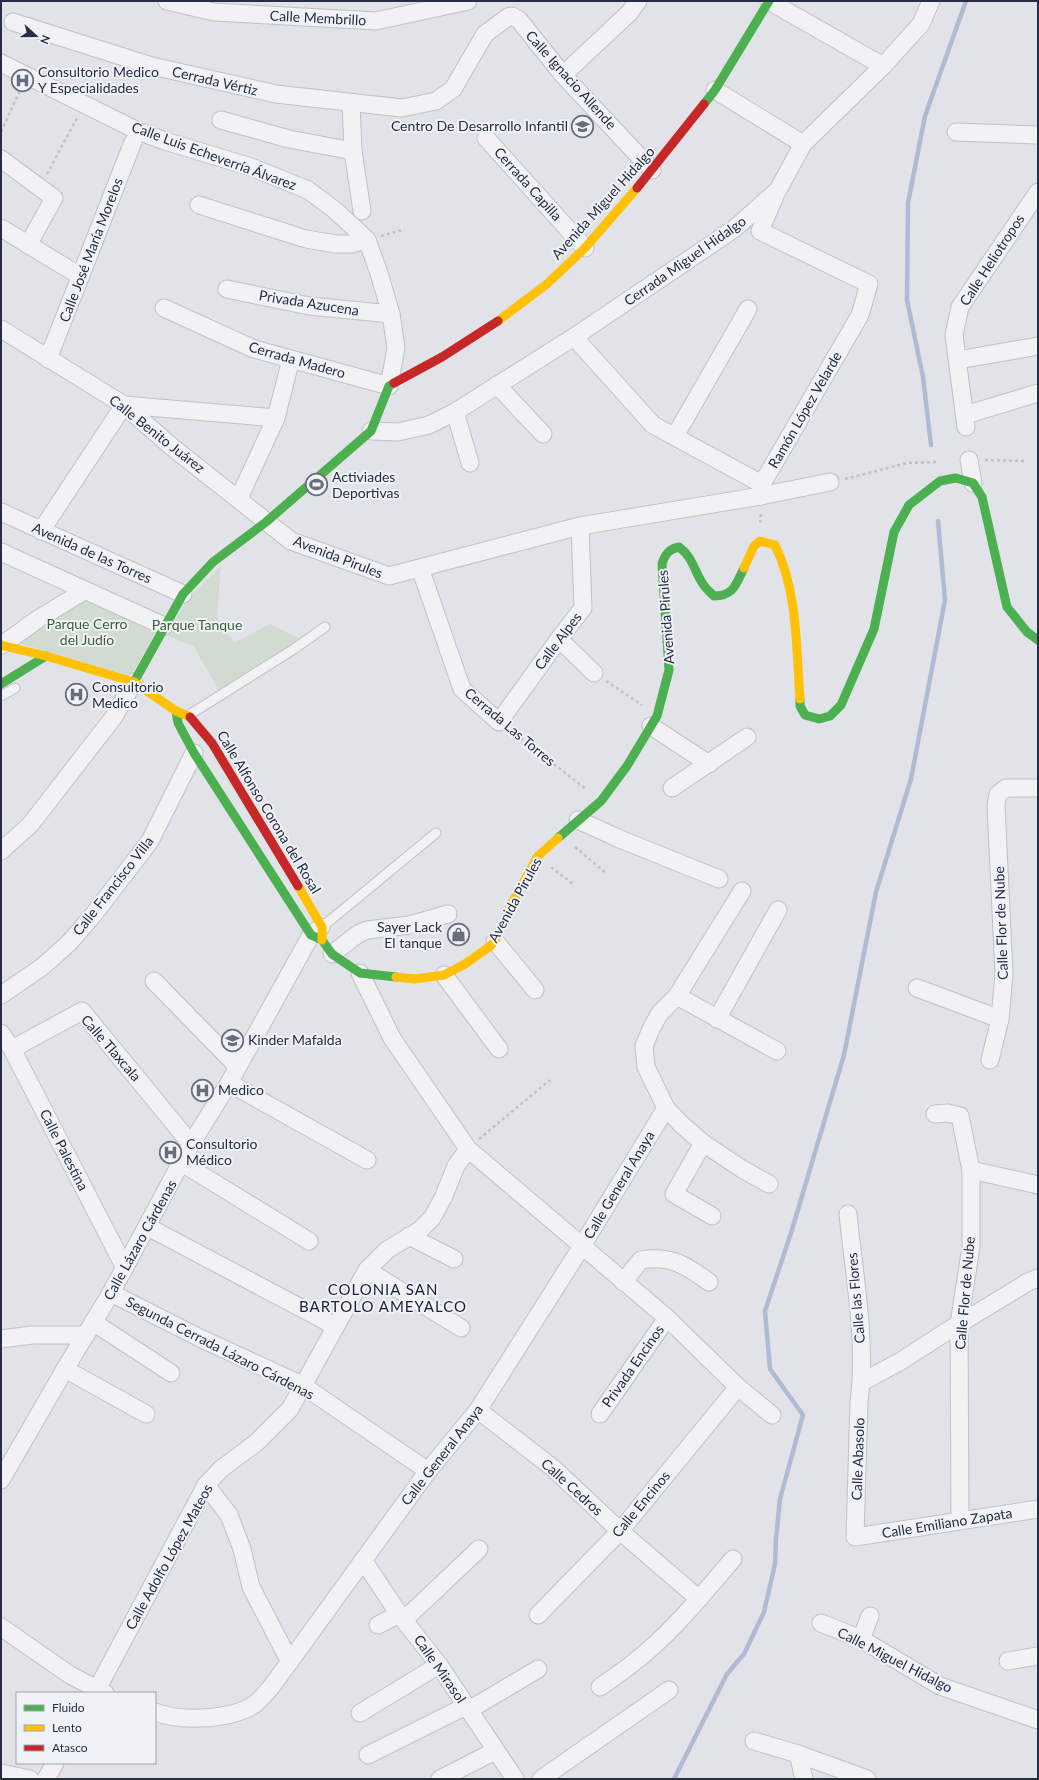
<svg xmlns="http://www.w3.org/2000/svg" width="1039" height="1780" font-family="Lato,sans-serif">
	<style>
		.green { fill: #d1dbd2 }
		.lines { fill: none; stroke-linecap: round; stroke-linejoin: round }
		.stream { stroke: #afbbd4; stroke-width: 4.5 }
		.lane-casing { stroke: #c0c1c6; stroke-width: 11 }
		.street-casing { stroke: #c0c1c6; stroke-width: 19 }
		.path { stroke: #c1c2c8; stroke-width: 2.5; stroke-dasharray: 3 3; stroke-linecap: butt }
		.lane { stroke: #f2f2f4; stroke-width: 9 }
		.street { stroke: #f2f2f4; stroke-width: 17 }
		.fast { stroke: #4caf50; stroke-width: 9 }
		.slow { stroke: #ffc107; stroke-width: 9 }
		.jam { stroke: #c62828; stroke-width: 9 }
		.labels { text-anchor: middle; stroke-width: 4; stroke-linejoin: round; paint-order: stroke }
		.street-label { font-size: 14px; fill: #272d42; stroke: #eff2f7 }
		.poi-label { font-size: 14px; fill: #272d42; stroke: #eff2f7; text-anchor: start }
		.park-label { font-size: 14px; fill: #365f34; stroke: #eff2f7 }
		.neighbourhood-label { font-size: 15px; letter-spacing: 1px; fill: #1a1f33; stroke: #eff2f7 }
	</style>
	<rect width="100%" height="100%" fill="#e2e3e8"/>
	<g class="green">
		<path d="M221 565 217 617 234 643 270 624 303 640 219 691 194 647 167 635 186 601Z"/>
		<path d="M85 598 157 630 131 676 15 642Z"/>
	</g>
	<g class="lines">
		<g class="stream">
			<path d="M931 445 923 377 907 300 908 203 925 116 966 1"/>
			<path d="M674 1779 727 1674 744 1654 764 1612 775 1564 776 1539 780 1499 803 1415 770 1369 765 1311 791 1233 844 1055 876 892 911 779 945 600 938 521"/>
		</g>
		<defs>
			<g id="lane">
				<path d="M1 696 15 688"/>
				<path d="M189 715 294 649 325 627"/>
				<path d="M322 927 436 833"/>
			</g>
			<g id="street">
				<path d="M167 1 214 12 376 21 468 1"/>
				<path d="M769 1 883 66"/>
				<path d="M13 22 152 66 276 94 402 108 436 101 453 89 485 34 508 17 512 16 519 20 563 75 652 170"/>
				<path d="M1 63 138 131 165 141 251 167 308 190 336 211 367 240 378 270 391 314 396 348 389 386 254 349 164 308"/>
				<path d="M563 75 629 13 638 1"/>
				<path d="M715 90 803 144"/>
				<path d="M351 103 353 151 362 211"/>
				<path d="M221 120 289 139 353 151"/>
				<path d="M956 132 1038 135"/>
				<path d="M486 138 585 248"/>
				<path d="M1 159 54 198 28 245"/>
				<path d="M199 205 306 239 336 244H351L367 240"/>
				<path d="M1 228 80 276"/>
				<path d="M227 289 309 306 391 314"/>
				<path d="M1 329 124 405 172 447 291 541 389 576 580 526 761 496 830 482"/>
				<path d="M574 337 653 425 762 484"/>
				<path d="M48 359 133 142"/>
				<path d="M958 360 1038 346"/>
				<path d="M497 385 543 434"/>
				<path d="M455 412 470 463"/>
				<path d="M965 415 1038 393"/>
				<path d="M966 427 954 335 960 307 1038 192"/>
				<path d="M371 431 398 432 429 425 455 412 574 337 734 229 778 190 803 144 883 66 921 24 931 1"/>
				<path d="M675 436 748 309"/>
				<path d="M969 460 973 483"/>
				<path d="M761 496 762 484 860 315 869 284 760 231 775 196"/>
				<path d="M239 498 276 418 291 359"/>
				<path d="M1 512 183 594"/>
				<path d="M41 531 124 405 276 418"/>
				<path d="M1 552 164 626"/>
				<path d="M420 568 462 689 499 722 559 639 583 608 580 526"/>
				<path d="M559 639 594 673"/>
				<path d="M2 645 38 619 84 591"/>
				<path d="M651 726 709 764"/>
				<path d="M672 788 747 737"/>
				<path d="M578 820 620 839 719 879"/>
				<path d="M1 851 30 825 113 718 134 682"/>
				<path d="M742 891 677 996 660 1013 652 1027 644 1046 646 1067 666 1108 681 1124 703 1143 742 1169 769 1184"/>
				<path d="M495 941 535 990"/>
				<path d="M332 954 358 934 367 930 410 925 448 914"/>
				<path d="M360 973 392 1038 468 1149 667 1318 738 1387 772 1415"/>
				<path d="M444 975 499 1049"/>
				<path d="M154 981 237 1066"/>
				<path d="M917 988 1000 1019"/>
				<path d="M1 995 42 967 69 943 94 914 150 841 194 753"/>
				<path d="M677 996 777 1051"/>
				<path d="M717 1019 778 910"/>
				<path d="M1 1033 12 1049 125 1268"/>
				<path d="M12 1049 82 1011 191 1144"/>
				<path d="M990 1060 1000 1019 1004 974 996 805 998 794 1006 788H1038"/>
				<path d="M229 1083 367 1160"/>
				<path d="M935 1114 948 1113 960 1116 971 1170V1247L959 1324 960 1521"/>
				<path d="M703 1143 674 1194 712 1216"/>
				<path d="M182 1163 309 1241"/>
				<path d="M971 1170 1038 1185"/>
				<path d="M848 1214C854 1275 867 1341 859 1402L855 1537 1038 1509"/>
				<path d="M148 1227 335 1326"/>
				<path d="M409 1236 454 1259"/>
				<path d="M367 1270 461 1328"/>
				<path d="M623 1282 641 1260C670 1255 686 1265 709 1282"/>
				<path d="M111 1293 200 1338 302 1385 428 1471"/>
				<path d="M93 1322 171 1373"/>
				<path d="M1 1339 32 1335H86"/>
				<path d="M65 1369 146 1414"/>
				<path d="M862 1382 901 1361 949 1330 1028 1282 1038 1278"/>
				<path d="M478 1410 553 1468 620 1531 699 1599"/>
				<path d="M600 1414 667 1318"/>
				<path d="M1 1480 65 1369 111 1293 191 1144 229 1083 311 935 321 927"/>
				<path d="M206 1485 229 1515 242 1549 251 1587 290 1662"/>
				<path d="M363 1560 399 1614 439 1665 515 1779"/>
				<path d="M538 1615 620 1531 738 1387"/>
				<path d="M405 1619 479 1549"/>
				<path d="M821 1623 861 1639 940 1686 1038 1720"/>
				<path d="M378 1625 399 1614"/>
				<path d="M1 1627 70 1675 105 1693"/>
				<path d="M861 1639 870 1616"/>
				<path d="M1008 1661 1038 1656"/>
				<path d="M600 1687C611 1679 622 1672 633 1663 671 1634 702 1595 733 1559"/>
				<path d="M95 1693 206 1485 221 1469 257 1442 290 1409 367 1270 387 1250 420 1230 432 1218 443 1198 456 1166 468 1149"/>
				<path d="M469 1710 538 1669"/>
				<path d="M155 1712C181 1722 232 1720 255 1704 262 1699 267 1691 272 1686L428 1471 478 1410 582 1246 666 1108"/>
				<path d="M360 1713 439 1665"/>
				<path d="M754 1741 798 1754 867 1779"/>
				<path d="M798 1754 804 1779"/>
				<path d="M368 1755 466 1706"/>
				<path d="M1 1773 30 1779"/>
				<path d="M46 1779 55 1763"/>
				<path d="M440 1779 495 1751"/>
				<path d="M541 1779 669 1690"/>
			</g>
		</defs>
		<use href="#lane" class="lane-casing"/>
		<use href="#street" class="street-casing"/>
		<g class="path">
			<path d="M1 132 20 90"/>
			<path d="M47 174 77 118"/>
			<path d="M381 236 402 230"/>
			<path d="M985 460 1025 461"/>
			<path d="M845 479 907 463 936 462"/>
			<path d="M760 523 761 512"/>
			<path d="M606 681 642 705"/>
			<path d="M511 731 586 789"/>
			<path d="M575 847 607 874"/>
			<path d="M551 867 573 884"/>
			<path d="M479 1139 550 1080"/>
		</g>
		<use href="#lane" class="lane"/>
		<use href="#street" class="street"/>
		<g class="fast">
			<path d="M704 104 715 90 769 1"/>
			<path d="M134 682 183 594 213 562 266 522 371 431 389 386 394 383"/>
			<path d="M1 684 46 656"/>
			<path d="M800 699V706L805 715 819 719 830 716 841 705 874 629 894 532 909 505 940 481 956 478 973 483 982 497 1007 607 1027 632 1038 640"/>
			<path d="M176 711 178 723 194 753 311 935 322 940 332 954 360 973 396 977"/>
			<path d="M558 838 601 801 627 766 657 716 669 670 662 564C665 554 669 549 679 547 693 557 694 571 703 584 706 589 710 592 714 596 734 596 736 584 744 568"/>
		</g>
		<g class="slow">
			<path d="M498 321 547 284 585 248 637 188"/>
			<path d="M744 568 754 546 760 541 775 545C798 592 796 647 800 699"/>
			<path d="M1 645 46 656 134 682 176 711 190 717"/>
			<path d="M298 886 322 927V940"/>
			<path d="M396 977 415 979 444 975 465 964 489 947 495 941 512 903 538 856 558 838"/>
		</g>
		<g class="jam">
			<path d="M637 188 704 104"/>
			<path d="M394 383 442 357 498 321"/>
			<path d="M190 717 212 743 298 886"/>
		</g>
	</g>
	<defs>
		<symbol id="hospital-ring" viewBox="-11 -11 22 22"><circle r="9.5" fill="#eff2f7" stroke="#686d7c" stroke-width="1.5"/><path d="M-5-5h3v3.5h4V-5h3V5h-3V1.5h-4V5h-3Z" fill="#686d7c"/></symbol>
		<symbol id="school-ring" viewBox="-11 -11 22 22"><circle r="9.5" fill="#eff2f7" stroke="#686d7c" stroke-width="1.5"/><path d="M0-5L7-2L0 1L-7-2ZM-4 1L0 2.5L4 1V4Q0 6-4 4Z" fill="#686d7c"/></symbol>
		<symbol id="stadium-ring" viewBox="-11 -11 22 22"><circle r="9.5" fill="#eff2f7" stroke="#686d7c" stroke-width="1.5"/><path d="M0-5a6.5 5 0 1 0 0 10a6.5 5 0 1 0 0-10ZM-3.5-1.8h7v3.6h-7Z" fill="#686d7c"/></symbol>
		<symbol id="shop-ring" viewBox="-11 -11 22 22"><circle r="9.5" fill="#eff2f7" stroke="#686d7c" stroke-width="1.5"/><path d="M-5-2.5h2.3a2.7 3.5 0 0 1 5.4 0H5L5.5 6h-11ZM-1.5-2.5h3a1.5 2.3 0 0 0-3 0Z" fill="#686d7c"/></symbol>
	</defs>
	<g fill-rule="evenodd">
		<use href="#hospital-ring" x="10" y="68" width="25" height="25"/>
		<use href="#school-ring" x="570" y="114" width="25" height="25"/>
		<use href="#stadium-ring" x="304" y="472" width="25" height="25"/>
		<use href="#hospital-ring" x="64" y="682" width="25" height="25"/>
		<use href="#shop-ring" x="446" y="922" width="25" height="25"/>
		<use href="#school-ring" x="220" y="1028" width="25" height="25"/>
		<use href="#hospital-ring" x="190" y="1078" width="25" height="25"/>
		<use href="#hospital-ring" x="158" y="1140" width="25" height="25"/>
	</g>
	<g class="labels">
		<g class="street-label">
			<text transform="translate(318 18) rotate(3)" y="5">Calle Membrillo</text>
			<text transform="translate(571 80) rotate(48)" y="5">Calle Ignacio Allende</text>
			<text transform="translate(215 81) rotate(13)" y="5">Cerrada Vértiz</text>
			<text transform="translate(214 156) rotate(20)" y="5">Calle Luis Echeverría Álvarez</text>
			<text transform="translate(528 184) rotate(48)" y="5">Cerrada Capilla</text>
			<text transform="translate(603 203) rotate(-48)" y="5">Avenida Miguel Hidalgo</text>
			<text transform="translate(91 250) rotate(-69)" y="5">Calle José María Morelos</text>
			<text transform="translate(992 260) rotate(-57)" y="5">Calle Heliotropos</text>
			<text transform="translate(685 261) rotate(-35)" y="5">Cerrada Miguel Hidalgo</text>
			<text transform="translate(309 303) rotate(9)" y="5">Privada Azucena</text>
			<text transform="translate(297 360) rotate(16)" y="5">Cerrada Madero</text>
			<text transform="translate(805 410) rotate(-60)" y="5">Ramón López Velarde</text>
			<text transform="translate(157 434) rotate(38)" y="5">Calle Benito Juárez</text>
			<text transform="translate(92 553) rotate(24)" y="5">Avenida de las Torres</text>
			<text transform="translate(338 557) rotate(21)" y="5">Avenida Pirules</text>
			<text transform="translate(666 617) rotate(-94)" y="5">Avenida Pirules</text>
			<text transform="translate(558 641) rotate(-53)" y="5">Calle Alpes</text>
			<text transform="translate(510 727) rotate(40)" y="5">Cerrada Las Torres</text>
			<text transform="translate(269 812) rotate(59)" y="5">Calle Alfonso Corona del Rosal</text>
			<text transform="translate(113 886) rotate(-52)" y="5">Calle Francisco Villa</text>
			<text transform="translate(515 900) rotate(-61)" y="5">Avenida Pirules</text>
			<text transform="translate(1001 923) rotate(-92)" y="5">Calle Flor de Nube</text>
			<text transform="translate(111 1048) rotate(49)" y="5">Calle Tlaxcala</text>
			<text transform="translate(64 1150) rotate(63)" y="5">Calle Palestina</text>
			<text transform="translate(619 1185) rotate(-59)" y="5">Calle General Anaya</text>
			<text transform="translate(140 1240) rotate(-61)" y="5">Calle Lázaro Cárdenas</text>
			<text transform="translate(965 1293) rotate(-85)" y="5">Calle Flor de Nube</text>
			<text transform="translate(856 1298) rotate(-95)" y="5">Calle las Flores</text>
			<text transform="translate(220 1348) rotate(27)" y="5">Segunda Cerrada Lázaro Cárdenas</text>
			<text transform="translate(633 1366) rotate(-55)" y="5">Privada Encinos</text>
			<text transform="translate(442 1455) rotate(-52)" y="5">Calle General Anaya</text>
			<text transform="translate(858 1459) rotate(-88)" y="5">Calle Abasolo</text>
			<text transform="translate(572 1487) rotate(42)" y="5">Calle Cedros</text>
			<text transform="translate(641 1504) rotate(-50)" y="5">Calle Encinos</text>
			<text transform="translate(947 1523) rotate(-9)" y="5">Calle Emiliano Zapata</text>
			<text transform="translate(169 1557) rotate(-61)" y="5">Calle Adolfo López Mateos</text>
			<text transform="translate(895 1660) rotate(27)" y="5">Calle Miguel Hidalgo</text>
			<text transform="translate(440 1669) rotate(55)" y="5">Calle Mirasol</text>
		</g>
		<g class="poi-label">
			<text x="38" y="77">Consultorio Medico<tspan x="38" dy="16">Y Especialidades</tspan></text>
			<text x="568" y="131" text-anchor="end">Centro De Desarrollo Infantil</text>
			<text x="332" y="482">Activiades<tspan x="332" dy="16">Deportivas</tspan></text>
			<text x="92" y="692">Consultorio<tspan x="92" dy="16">Medico</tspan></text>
			<text x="442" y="932" text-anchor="end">Sayer Lack<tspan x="442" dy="16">El tanque</tspan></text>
			<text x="248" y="1045">Kinder Mafalda</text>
			<text x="218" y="1095">Medico</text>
			<text x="186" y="1149">Consultorio<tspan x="186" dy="16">Médico</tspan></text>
		</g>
		<g class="park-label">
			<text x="87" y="629">Parque Cerro<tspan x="87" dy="16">del Judío</tspan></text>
			<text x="197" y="630">Parque Tanque</text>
		</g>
		<g class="neighbourhood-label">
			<text x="383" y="1295">COLONIA SAN<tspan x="383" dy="17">BARTOLO AMEYALCO</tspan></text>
		</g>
	</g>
	<rect width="1039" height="1780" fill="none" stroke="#272d42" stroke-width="4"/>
	<rect x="16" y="1692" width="140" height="72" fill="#eff2f7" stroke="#9fa3af"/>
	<rect x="24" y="1705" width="20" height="6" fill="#4caf50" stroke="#9fa3af"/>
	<text x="52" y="1712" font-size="12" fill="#272d42">Fluido</text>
	<rect x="24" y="1725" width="20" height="6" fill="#ffc107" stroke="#9fa3af"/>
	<text x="52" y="1732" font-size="12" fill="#272d42">Lento</text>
	<rect x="24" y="1745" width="20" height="6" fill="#c62828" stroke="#9fa3af"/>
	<text x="52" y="1752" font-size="12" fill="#272d42">Atasco</text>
	<g transform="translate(36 36) rotate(111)" stroke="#eff2f7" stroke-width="3" paint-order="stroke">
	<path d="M0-3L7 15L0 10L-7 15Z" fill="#272d42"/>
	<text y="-6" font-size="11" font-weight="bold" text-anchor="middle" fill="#272d42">N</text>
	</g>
</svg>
